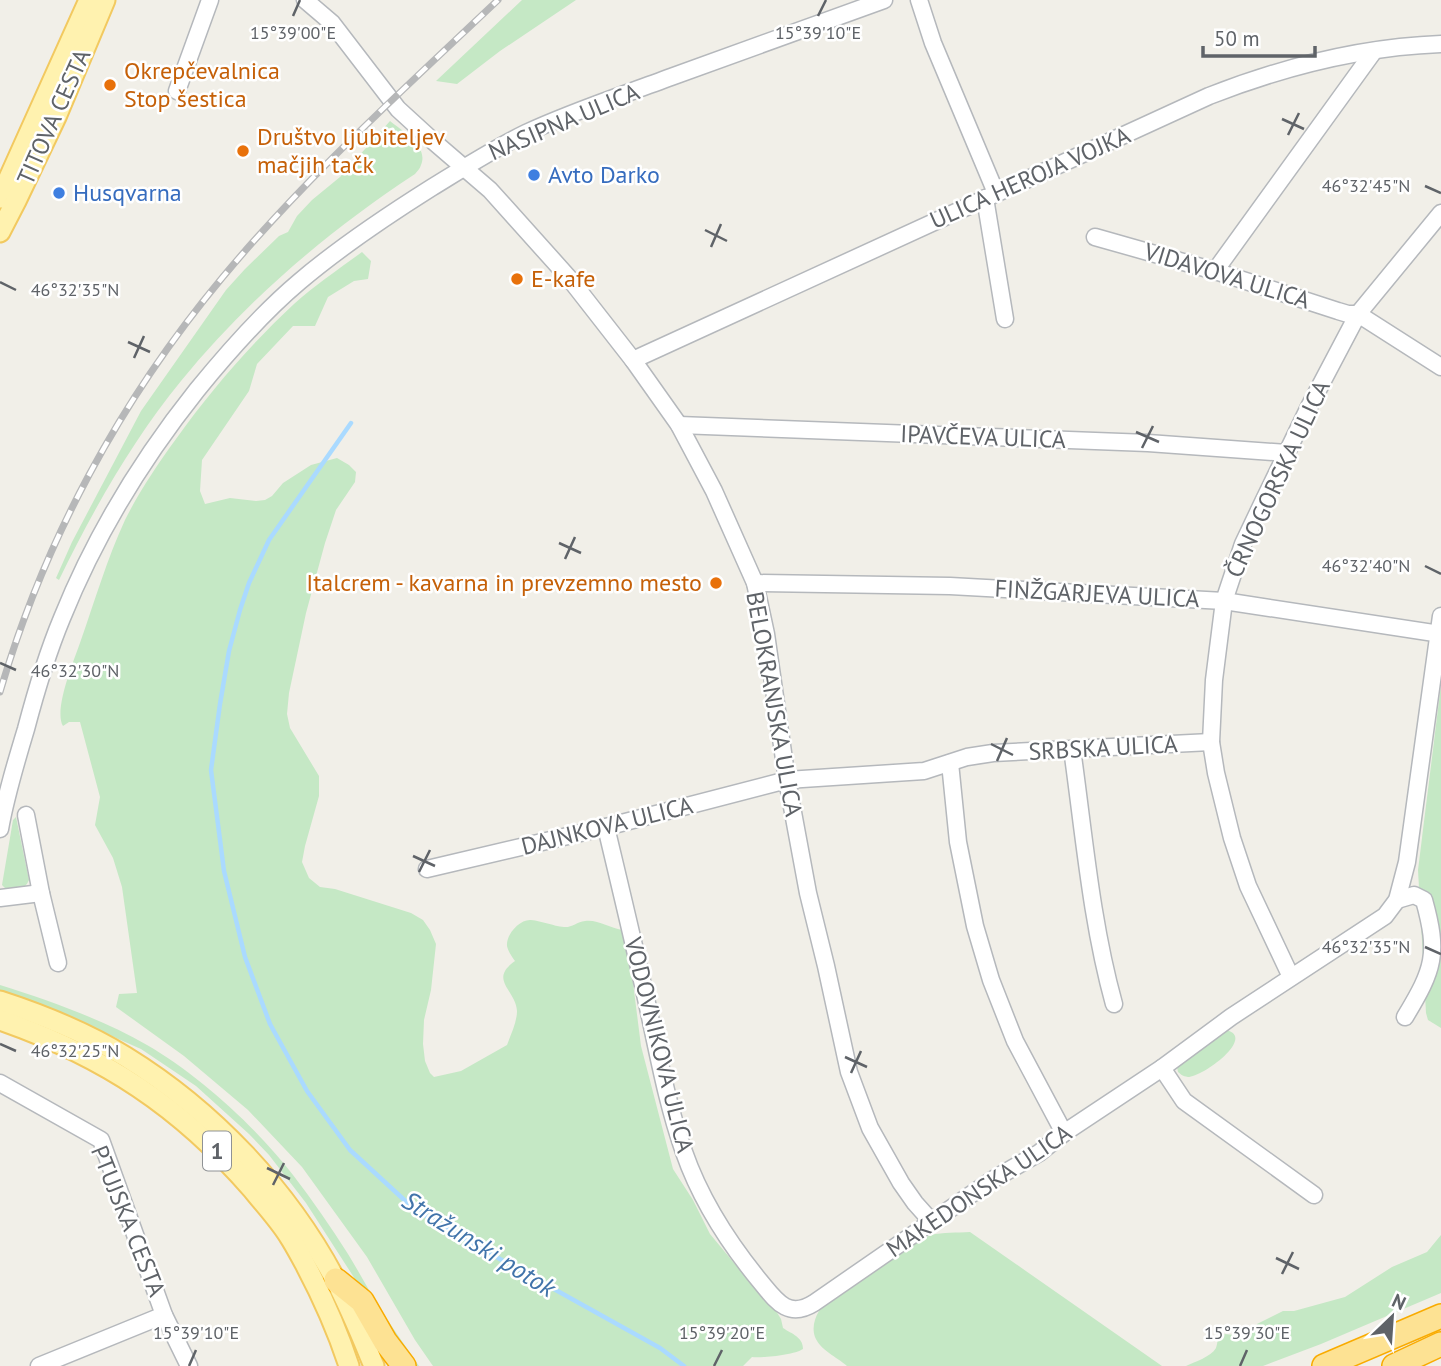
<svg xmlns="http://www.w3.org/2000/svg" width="1441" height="1366" font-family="'PT Sans',sans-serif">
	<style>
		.green { fill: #c5e8c5 }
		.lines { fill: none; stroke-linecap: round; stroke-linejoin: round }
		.stream { stroke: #aadaff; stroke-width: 4.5 }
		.minor-casing { stroke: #b5b8bc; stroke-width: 19 }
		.major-casing { stroke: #f2c960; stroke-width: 23 }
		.highway-casing { stroke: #f9ab00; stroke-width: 26 }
		.minor { stroke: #fff; stroke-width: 16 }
		.major { stroke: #fff2af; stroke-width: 19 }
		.highway { stroke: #fde293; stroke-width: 23 }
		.rail-casing { stroke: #b6b7b8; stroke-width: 7 }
		.rail { stroke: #fff; stroke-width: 4.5; stroke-dasharray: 13; stroke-linecap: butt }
		.ticks { fill: none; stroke: #5f6368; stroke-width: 2.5 }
		.food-dot { fill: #e8710a; stroke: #fff; stroke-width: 2.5 }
		.shop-dot { fill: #3f7fe0; stroke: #fff; stroke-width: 2.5 }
		.labels { text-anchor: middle; stroke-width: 5; stroke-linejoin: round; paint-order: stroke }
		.shield { fill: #fff; stroke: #8f9295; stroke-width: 2 }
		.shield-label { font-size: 23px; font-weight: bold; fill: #5f6368 }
		.food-label { font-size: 24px; fill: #c56008; stroke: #fff; text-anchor: start }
		.street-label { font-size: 24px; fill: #5f6368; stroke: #fff }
		.shop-label { font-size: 24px; fill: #366cbe; stroke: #fff; text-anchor: start }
		.water-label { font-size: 26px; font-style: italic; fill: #4174aa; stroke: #fff }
		.ticks-label { font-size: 18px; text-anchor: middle; fill: #5f6368; stroke: #fff; stroke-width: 5; stroke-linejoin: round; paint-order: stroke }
	</style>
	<rect width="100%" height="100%" fill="#f1efe8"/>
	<g class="green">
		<path d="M522 0H576L500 51 457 84 436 81Z"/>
		<path d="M390 121C402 131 429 146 421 165 420 169 417 171 415 174 327 232 247 300 181 381 132 441 93 510 59 580L56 578 72 542 141 411 226 290 245 269 279 236 288 232 297 216 312 200 340 177Z"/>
		<path d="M362 252 371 261 368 279 354 281 328 297 315 326H293L257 364 249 391 202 460 200 491 205 504 230 498 256 501 265 500 272 496 283 483 311 465 337 458 349 465 356 472 355 482 336 510 325 543 306 613 289 693 287 714 290 728 319 776V796L305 846 302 862 309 878 320 887 335 889 411 913 423 920 430 930 436 944 431 990 424 1020 423 1044 425 1061 430 1073 434 1077 461 1071 507 1045C511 1034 517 1022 517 1011 516 990 488 980 515 961 512 957 508 951 507 946 506 934 520 919 531 920 542 921 553 926 564 927 571 928 577 922 585 921 597 919 610 928 622 930L630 959 641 1046 673 1169 693 1200 710 1234 749 1281 776 1311 781 1319 783 1328C792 1334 803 1337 803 1349 794 1355 763 1358 752 1357L743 1366H433L415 1340 367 1257 302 1167 248 1110 184 1056 116 1007 119 994 137 993 122 887 113 858 95 825 100 797 80 722H69L63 726C53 710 75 658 81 640 95 600 107 559 125 520 139 492 157 465 176 439 211 390 250 345 294 304 315 285 339 269 362 252Z"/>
		<path d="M1441 685V1028L1428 1020 1426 1013 1418 870Z"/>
		<path d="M16 817 29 880C25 890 18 889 7 890L2 885 13 820Z"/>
		<path d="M0 985C48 1000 104 1020 147 1045 199 1075 257 1128 293 1175 313 1201 331 1227 348 1254 361 1275 372 1297 386 1318 397 1334 408 1350 419 1366H411L306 1203 269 1155 249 1134 196 1086 141 1049 82 1023 0 992Z"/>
		<path d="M1226 1030C1257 1037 1203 1077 1188 1077 1182 1076 1182 1075 1178 1072L1177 1067Z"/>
		<path d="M970 1232 1162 1366H847C837 1357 820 1350 815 1337 812 1329 814 1319 819 1311 828 1299 916 1240 931 1235 943 1232 957 1233 970 1232Z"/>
		<path d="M1441 1235V1293L1321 1344 1263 1366H1186C1194 1362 1211 1357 1216 1348 1219 1340 1215 1340 1224 1334L1245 1336 1252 1332 1257 1324 1283 1311H1294L1345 1297 1392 1267 1427 1252Z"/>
	</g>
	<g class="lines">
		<path class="stream" d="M351 423 269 540 249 583 240 610 229 651 220 704 211 770 224 871 245 957 270 1024 307 1091 350 1150 413 1208 473 1244 660 1348 684 1366"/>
		<defs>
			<g id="minor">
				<path d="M305 0 332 23 398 109 433 141 490 190 569 278 633 360 679 425 714 491 755 583 766 634 787 780 808 893 826 966 849 1072 870 1128 901 1183 915 1203 932 1222"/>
				<path d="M919 0 933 43 996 193"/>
				<path d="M177 91 210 0"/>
				<path d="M985 198 1005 319"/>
				<path d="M1095 237 1215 271 1338 311 1348 314H1358L1441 367"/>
				<path d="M1215 271 1374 51"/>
				<path d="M633 360 1209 96C1283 67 1361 47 1441 44"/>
				<path d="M679 425 1148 443 1287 453"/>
				<path d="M755 583 950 586 1224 601 1441 634"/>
				<path d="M1072 749C1084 834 1091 921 1114 1004"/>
				<path d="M950 763 958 842 975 926 991 980 1015 1041 1064 1133"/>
				<path d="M26 815 41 893 58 963"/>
				<path d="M606 827C620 886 634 944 647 1003 658 1053 667 1104 684 1152 700 1198 728 1242 759 1280 775 1299 787 1320 814 1303L992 1180 1039 1153 1064 1133 1162 1068 1231 1017 1385 916 1397 900 1407 862 1441 616"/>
				<path d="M0 829C6 795 16 762 26 729 36 691 47 654 62 618 95 536 142 459 197 390 228 352 261 314 299 282 340 247 385 217 431 188 462 169 493 149 526 133 573 111 623 95 671 77 742 52 813 26 884 0"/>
				<path d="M427 869 606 827 787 780 924 771 967 757 993 753 1211 742"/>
				<path d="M0 898 41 893"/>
				<path d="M1397 900 1414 895 1424 900C1439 954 1434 969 1405 1017"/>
				<path d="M1291 977 1248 886 1232 838 1216 773 1211 742 1214 680 1224 601 1243 544 1262 504 1309 407 1358 314 1441 213"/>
				<path d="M1162 1068 1184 1101 1314 1195"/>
				<path d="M0 1083 101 1140 164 1315 189 1366"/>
				<path d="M39 1366 164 1315"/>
			</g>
			<g id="major">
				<path d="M0 198 89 0"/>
				<path d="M0 232 16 201 56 117 105 0"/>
				<path d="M0 1001C43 1015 87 1033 126 1057 212 1110 287 1189 335 1279 350 1307 362 1337 374 1366"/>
				<path d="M0 1020C104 1056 181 1107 253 1190 265 1205 279 1220 289 1236 295 1245 300 1255 305 1264 323 1298 337 1329 349 1366"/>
			</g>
			<g id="highway">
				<path d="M336 1280 362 1301 385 1341 404 1366"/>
				<path d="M1324 1366 1441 1316"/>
				<path d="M1394 1366 1441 1344"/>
			</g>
		</defs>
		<use href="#minor" class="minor-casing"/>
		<use href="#major" class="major-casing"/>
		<use href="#highway" class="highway-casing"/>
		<use href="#minor" class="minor"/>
		<use href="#major" class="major"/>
		<use href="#highway" class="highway"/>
		<defs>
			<path id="rail" d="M0 692C44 541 121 399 222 278 305 178 403 90 498 0"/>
		</defs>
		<use href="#rail" class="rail-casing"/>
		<use href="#rail" class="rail"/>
	</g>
	<path class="ticks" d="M293 16 300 0M818 16 826 0M1282 119 1304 129M1288 135 1299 113M1425 186 1441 193M705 230 727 241M711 247 721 224M0 282 16 290M128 342 150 352M134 358 144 336M1136 432 1159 442M1142 448 1153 426M559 543 581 553M565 559 575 537M1425 566 1441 574M0 663 16 670M991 744 1013 755M997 761 1007 738M413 856 435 866M419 872 430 850M1425 947 1441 954M0 1044 16 1051M845 1057 867 1067M851 1073 861 1051M267 1168 290 1179M273 1185 284 1163M1276 1258 1299 1269M1282 1274 1293 1252M189 1366 196 1350M714 1366 722 1350M1240 1366 1247 1350"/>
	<g class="food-dot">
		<circle cx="110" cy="85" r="7"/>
		<circle cx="243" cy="151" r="7"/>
		<circle cx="517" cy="279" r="7"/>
		<circle cx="716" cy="583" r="7"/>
	</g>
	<g class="shop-dot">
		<circle cx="534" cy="175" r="7"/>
		<circle cx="59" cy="193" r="7"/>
	</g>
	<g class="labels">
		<rect class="shield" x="203" y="1131.5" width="28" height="39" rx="5"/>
		<g class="shield-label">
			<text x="217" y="1159">1</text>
		</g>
		<g class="food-label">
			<text x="124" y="79">Okrepčevalnica<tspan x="124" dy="28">Stop šestica</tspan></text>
			<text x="257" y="145">Društvo ljubiteljev<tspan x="257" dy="28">mačjih tačk</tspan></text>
			<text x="531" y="287">E-kafe</text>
			<text x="702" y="591" text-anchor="end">Italcrem - kavarna in prevzemno mesto</text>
		</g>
		<g class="street-label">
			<text transform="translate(54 117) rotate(-66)" y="8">TITOVA CESTA</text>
			<text transform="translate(564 122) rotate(-23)" y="8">NASIPNA ULICA</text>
			<text transform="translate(1030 178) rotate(-24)" y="8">ULICA HEROJA VOJKA</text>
			<text transform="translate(1227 276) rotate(17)" y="8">VIDAVOVA ULICA</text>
			<text transform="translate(983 437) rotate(2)" y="8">IPAVČEVA ULICA</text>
			<text transform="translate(1278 479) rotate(-65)" y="8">ČRNOGORSKA ULICA</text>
			<text transform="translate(1097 594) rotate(3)" y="8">FINŽGARJEVA ULICA</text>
			<text transform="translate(774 704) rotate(80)" y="8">BELOKRANJSKA ULICA</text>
			<text transform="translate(1103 748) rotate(-3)" y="8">SRBSKA ULICA</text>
			<text transform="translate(607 826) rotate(-14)" y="8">DAJNKOVA ULICA</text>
			<text transform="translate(659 1045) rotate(76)" y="8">VODOVNIKOVA ULICA</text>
			<text transform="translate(979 1191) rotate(-34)" y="8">MAKEDONSKA ULICA</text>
			<text transform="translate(128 1221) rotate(68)" y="8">PTUJSKA CESTA</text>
		</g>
		<g class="shop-label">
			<text x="548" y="183">Avto Darko</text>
			<text x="73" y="201">Husqvarna</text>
		</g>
		<g class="water-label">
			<text transform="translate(479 1244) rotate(32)" y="9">Stražunski potok</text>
		</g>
	</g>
	<g class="ticks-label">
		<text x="293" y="39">15°39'00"E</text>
		<text x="818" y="39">15°39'10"E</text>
		<text x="1366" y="192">46°32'45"N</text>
		<text x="75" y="296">46°32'35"N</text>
		<text x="1366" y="572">46°32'40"N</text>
		<text x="75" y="677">46°32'30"N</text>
		<text x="1366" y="953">46°32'35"N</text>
		<text x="75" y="1057">46°32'25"N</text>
		<text x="196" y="1339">15°39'10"E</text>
		<text x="722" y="1339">15°39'20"E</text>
		<text x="1247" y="1339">15°39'30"E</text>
	</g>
	<g transform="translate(1392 1317) rotate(25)" stroke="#ffffff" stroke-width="5" paint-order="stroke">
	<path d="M0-5L12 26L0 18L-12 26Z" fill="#5f6368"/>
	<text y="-10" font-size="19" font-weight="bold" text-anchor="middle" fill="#5f6368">N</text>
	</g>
	<path d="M1203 46v10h112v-10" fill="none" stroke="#5f6368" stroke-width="3.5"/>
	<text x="1214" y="46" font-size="21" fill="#5f6368" stroke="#ffffff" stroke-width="5" paint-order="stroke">50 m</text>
</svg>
